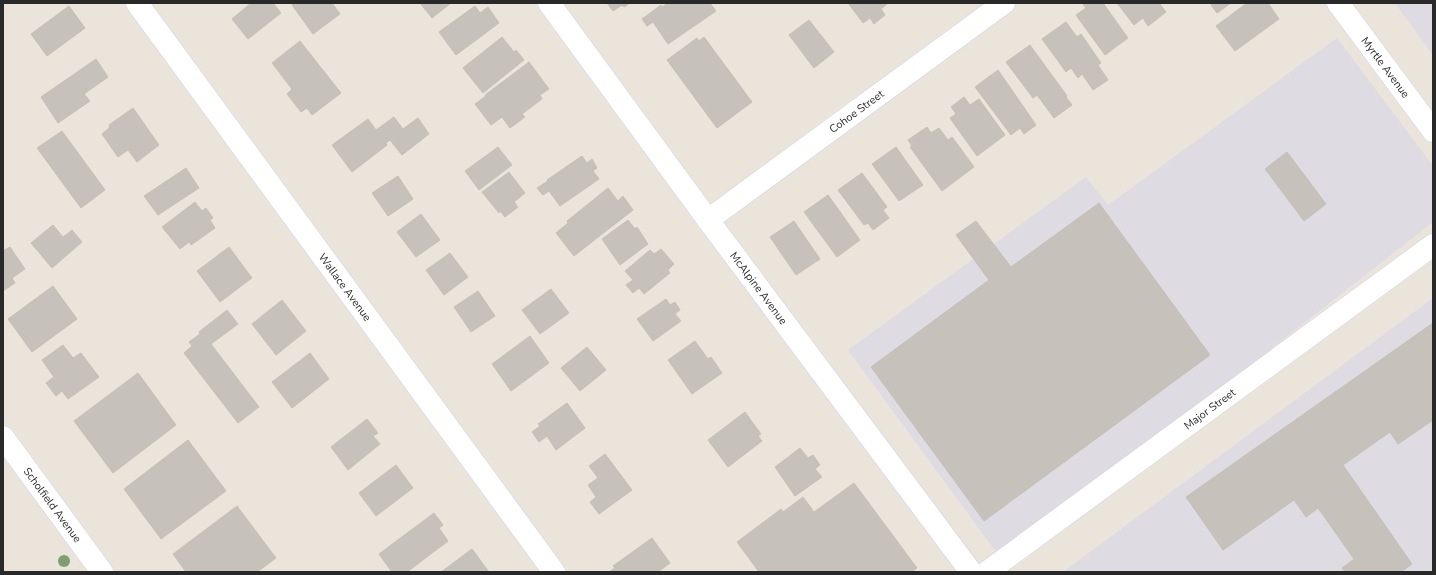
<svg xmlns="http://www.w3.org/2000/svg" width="1436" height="575" font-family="'Nunito Sans',sans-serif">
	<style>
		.industrial { fill: #dedbe3 }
		.building { fill: #c6c1ba; stroke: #c6c0b4 }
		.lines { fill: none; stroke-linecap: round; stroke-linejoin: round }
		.street-casing { stroke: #d0d2e1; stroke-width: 23 }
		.street { stroke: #fff; stroke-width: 22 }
		.tree { fill: #7f9d71 }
		.labels { text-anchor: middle; stroke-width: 3; stroke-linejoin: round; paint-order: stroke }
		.street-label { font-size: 11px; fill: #292929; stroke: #fff }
	</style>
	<rect width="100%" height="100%" fill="#ebe4da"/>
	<g class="industrial">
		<path d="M1395 3H1433V55Z"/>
		<path d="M1337 38 1433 166V222L1002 560 848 350 1086 177 1108 205Z"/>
		<path d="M1433 298V572H1063Z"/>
	</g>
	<g class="building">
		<path d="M251 3H273L281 13 248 39 232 19Z"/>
		<path d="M295 3H332L340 14 313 34 292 5Z"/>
		<path d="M420 3H451L432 18Z"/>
		<path d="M607 3H630L624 7 622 5 613 11Z"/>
		<path d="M668 3H710L716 11 668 44 653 22 647 26 642 19 661 5 662 7Z"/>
		<path d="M848 3H888L881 9 885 15 874 24 870 18 863 23Z"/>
		<path d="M1082 3H1103L1128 38 1105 55 1076 15 1086 8Z"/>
		<path d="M1117 3H1159L1166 12 1148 26 1143 18 1134 25Z"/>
		<path d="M1214 3H1231L1217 13 1211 5Z"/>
		<path d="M1247 3H1268L1279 19 1235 51 1216 26Z"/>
		<path d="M69 6 85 28 47 56 31 34Z"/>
		<path d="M475 6 480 13 488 7 499 23 456 55 439 32Z"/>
		<path d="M809 20 834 52 814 68 789 35Z"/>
		<path d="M1066 22 1077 37 1081 34 1101 63 1098 65 1108 80 1093 90 1082 74 1078 78 1071 68 1066 72 1042 39Z"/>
		<path d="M502 37 514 52 516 50 524 60 483 93 463 68Z"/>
		<path d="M704 37 752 102 717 128 667 60 697 38 699 41Z"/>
		<path d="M300 41 341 93 312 115 307 108 301 112 287 94 292 89 272 63Z"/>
		<path d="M1030 45 1067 96 1066 97 1072 105 1054 118 1037 95 1033 98 1006 62Z"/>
		<path d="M96 59 108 77 84 94 90 101 58 123 41 97Z"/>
		<path d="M529 62 549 89 540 95 542 99 522 114 525 117 510 128 502 117 491 125 475 104 486 96 485 95Z"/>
		<path d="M998 70 1036 125 1024 134 1020 128 1011 135 975 87Z"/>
		<path d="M964 97 970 105 979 99 1005 135 977 156 950 118 956 114 951 107Z"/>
		<path d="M133 108 159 145 137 162 128 150 118 157 102 134 110 127 109 125Z"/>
		<path d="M394 117 403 129 418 118 429 134 402 155 390 140 386 143 387 145 352 172 332 145 368 119 376 130Z"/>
		<path d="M927 127 931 133 939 128 948 140 952 137 974 167 942 191 910 147 912 146 908 140Z"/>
		<path d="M62 131 105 190 81 208 37 148Z"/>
		<path d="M498 147 512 165 479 190 465 171Z"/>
		<path d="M896 147 923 185 899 201 872 164Z"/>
		<path d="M1287 152 1326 204 1304 221 1265 169Z"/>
		<path d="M582 156 587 163 592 159 597 168 593 171 599 179 560 206 549 191 543 195 537 188 548 181 547 180Z"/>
		<path d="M186 168 199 188 158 215 144 196Z"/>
		<path d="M509 172 525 193 514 202 518 207 505 217 500 211 499 213 482 192Z"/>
		<path d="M862 173 887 207 883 210 889 218 873 230 868 223 864 225 838 190Z"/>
		<path d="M398 176 413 199 388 216 372 193Z"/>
		<path d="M608 188 618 201 623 196 633 210 574 256 556 233 568 223 567 221Z"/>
		<path d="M828 195 860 240 837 257 804 212Z"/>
		<path d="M195 202 202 211 206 208 213 218 210 220 215 228 191 245 189 242 180 249 162 227Z"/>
		<path d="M1099 203 1210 355 984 521 871 367 989 280 956 235 976 221 1011 267Z"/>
		<path d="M421 214 440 240 416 257 397 232Z"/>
		<path d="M628 220 635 229 637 227 648 244 620 265 602 239Z"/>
		<path d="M794 221 820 259 796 275 770 237Z"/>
		<path d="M53 225 63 237 72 230 82 242 52 268 31 243Z"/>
		<path d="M10 247 25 269 12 278 15 283 3 291V251Z"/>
		<path d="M229 247 252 278 220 302 197 271Z"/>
		<path d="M661 249 674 264 668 270 670 273 644 294 639 288 633 293 626 285 633 280 625 271 650 250 654 254Z"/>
		<path d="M450 253 468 277 444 295 426 270Z"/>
		<path d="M53 286 77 319 32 352 8 319Z"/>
		<path d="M551 289 569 313 540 334 522 310Z"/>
		<path d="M478 291 495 316 471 332 454 307Z"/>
		<path d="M666 299 670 305 675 302 680 310 675 314 681 321 653 341 637 319Z"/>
		<path d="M282 300 306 331 276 355 252 324Z"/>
		<path d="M227 310 238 324 211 344 259 407 238 423 184 353 192 346 189 342 200 334 199 332Z"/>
		<path d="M1433 323V420L1398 444 1390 432 1343 465 1412 564 1401 572H1366L1365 571 1364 572H1345L1342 568 1354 559 1318 508 1306 517 1294 500 1223 550 1186 497Z"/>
		<path d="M530 336 549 363 511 391 492 364Z"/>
		<path d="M695 341 708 359 711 357 722 373 692 394 668 360Z"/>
		<path d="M63 345 73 358 81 353 99 377 68 399 62 391 56 396 46 383 54 377 42 360Z"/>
		<path d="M587 347 606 370 580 391 561 368Z"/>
		<path d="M310 353 329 379 292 408 272 382Z"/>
		<path d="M138 373 176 425 113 473 74 421Z"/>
		<path d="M567 403 585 428 556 450 547 436 539 442 532 432 540 426 538 424Z"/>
		<path d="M745 412 761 434 758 436 762 441 728 467 708 440Z"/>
		<path d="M367 419 378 433 373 436 380 444 348 470 331 447Z"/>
		<path d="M188 440 226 491 161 539 124 489Z"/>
		<path d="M800 448 808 458 813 455 820 465 815 469 822 477 795 496 775 467Z"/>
		<path d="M605 454 632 490 599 514 590 502 596 497 588 485 598 478 589 466Z"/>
		<path d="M396 465 413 488 376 516 359 493Z"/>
		<path d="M854 483 917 568 911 572H759L737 542 781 509 783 512 803 497 814 512Z"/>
		<path d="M237 506 276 558 257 572H186L173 554Z"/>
		<path d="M434 513 443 525 439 528 448 541 407 572H392L379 554Z"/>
		<path d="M652 538 670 563 658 572H609L615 568 613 566Z"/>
		<path d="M472 549 489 572H441Z"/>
	</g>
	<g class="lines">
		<defs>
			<g id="street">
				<path id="s1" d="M137 3 554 572"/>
				<path id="s2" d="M549 3 708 220 971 572"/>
				<path id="s3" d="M1338 3 1433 131"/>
				<path id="s4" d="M708 220 1004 3"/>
				<path id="s5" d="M3 437 102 572"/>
				<path id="s6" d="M987 572 1433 245"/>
			</g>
		</defs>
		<use href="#street" class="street-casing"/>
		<use href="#street" class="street"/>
	</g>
	<circle class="tree" cx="64" cy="561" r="6"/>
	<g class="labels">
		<g class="street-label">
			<text dy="4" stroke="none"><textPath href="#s3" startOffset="80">Myrtle Avenue</textPath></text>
			<text dy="4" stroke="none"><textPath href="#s4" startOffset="184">Cohoe Street</textPath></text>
			<text dy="4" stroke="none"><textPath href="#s1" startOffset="352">Wallace Avenue</textPath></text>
			<text dy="4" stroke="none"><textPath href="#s2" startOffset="354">McAlpine Avenue</textPath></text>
			<text dy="4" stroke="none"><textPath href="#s6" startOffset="276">Major Street</textPath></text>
			<text dy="4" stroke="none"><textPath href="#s5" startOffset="84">Scholfield Avenue</textPath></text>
		</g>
	</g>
	<rect width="1436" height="575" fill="none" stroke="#292929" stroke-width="8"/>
</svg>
